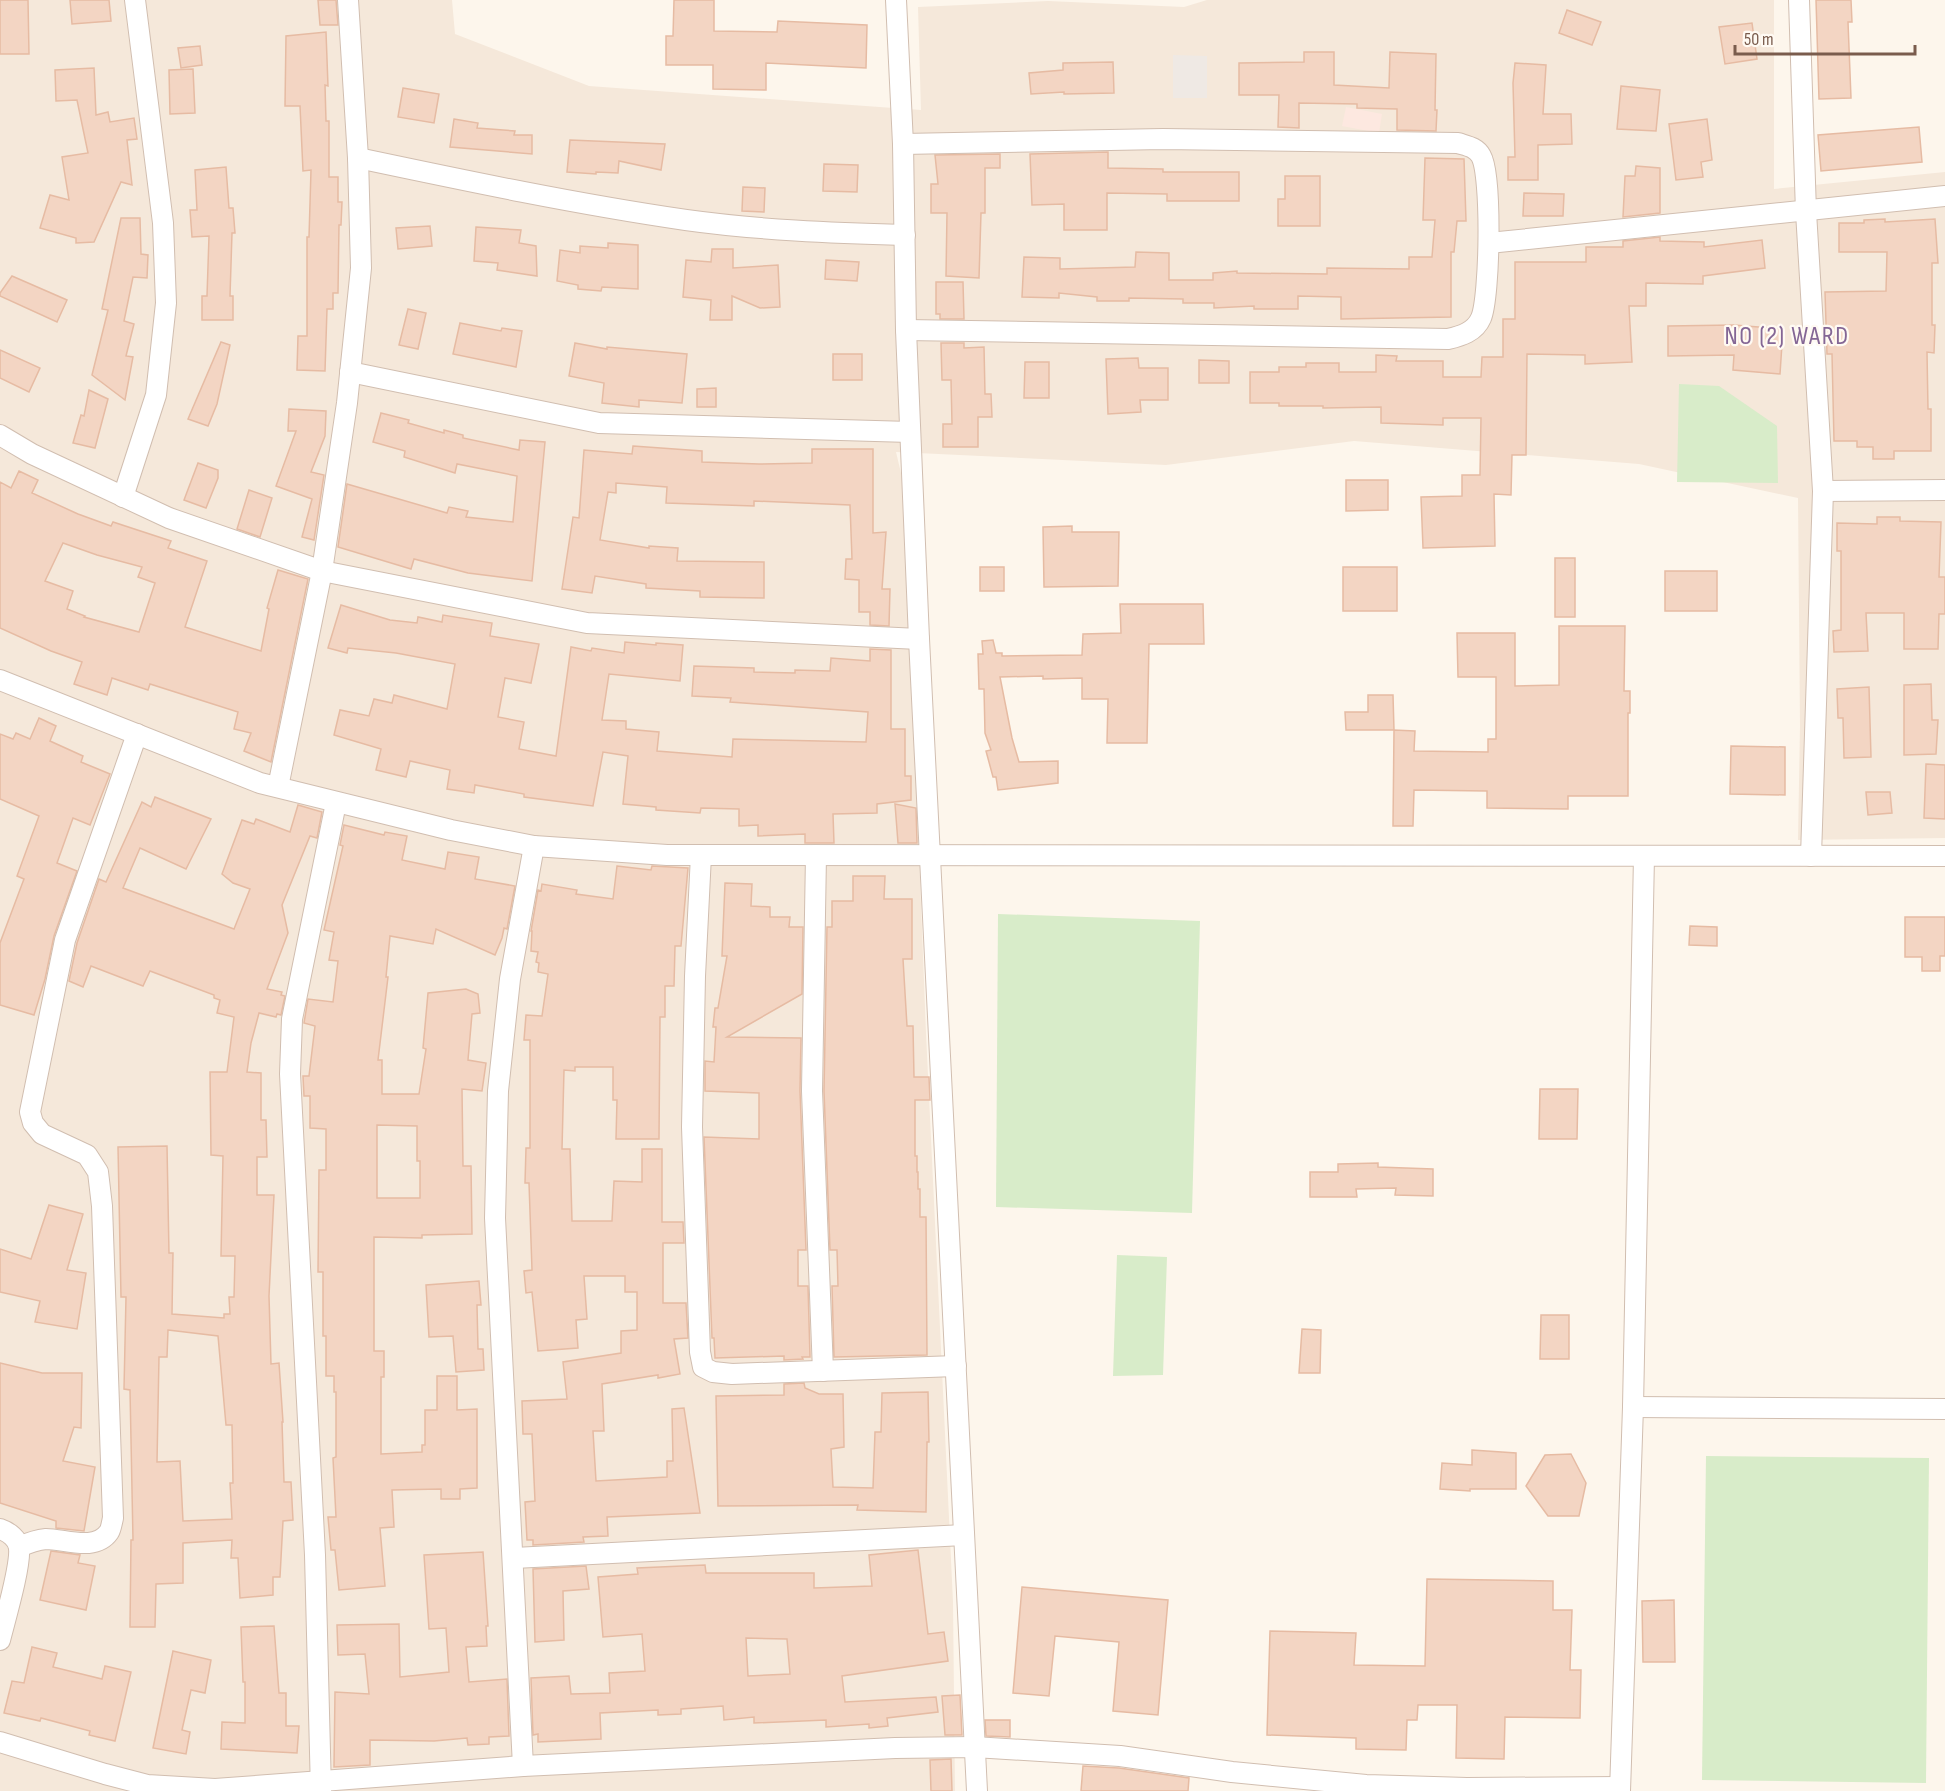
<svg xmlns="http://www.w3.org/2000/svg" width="1945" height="1791" font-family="'Sofia Sans Condensed',sans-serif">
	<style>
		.residential { fill: #f5e8da }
		.commercial { fill: #fde8e0 }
		.industrial { fill: #efe9e4 }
		.green { fill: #d8ecc9 }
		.building { fill: #f3d5c3; stroke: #e6bba3; stroke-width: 1.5; fill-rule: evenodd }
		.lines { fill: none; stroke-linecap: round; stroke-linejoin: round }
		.minor-casing { stroke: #d1beb0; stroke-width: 22 }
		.minor { stroke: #fff; stroke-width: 20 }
		.labels { text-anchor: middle; stroke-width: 4.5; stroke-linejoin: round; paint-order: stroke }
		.quarter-label { font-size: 26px; letter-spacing: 1.5px; fill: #846695; stroke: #fffaf3 }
	</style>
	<rect width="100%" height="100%" fill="#fdf6ec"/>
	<path class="residential" d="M0 0H452L455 34 589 86 921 110 918 7 1048 1 1184 7 1207 0H1774V189L1945 172V838L1798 840 1800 726 1798 498 1639 464 1354 441 1166 465 896 452 905 490 926 1033 953 1602 955 1791H0Z"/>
	<path class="commercial" d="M1346 107 1382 114 1379 133 1342 126Z"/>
	<path class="industrial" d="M1173 55 1207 56V98H1173Z"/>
	<g class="green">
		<path d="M1679 384 1719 386 1777 426 1778 483 1677 482Z"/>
		<path d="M998 914 1200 921 1192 1213 996 1207Z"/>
		<path d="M1117 1255 1167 1257 1163 1375 1113 1376Z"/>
		<path d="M1706 1456 1929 1458 1926 1783 1702 1780Z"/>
	</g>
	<g class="building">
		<path d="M0 0H28L29 54H0Z"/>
		<path d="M70 0H109L111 21 72 24Z"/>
		<path d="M318 0H336L338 25H320Z"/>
		<path d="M674 0H714V31L777 32 778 21 867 25 866 68 766 63V90L713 89V65H666V36H673Z"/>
		<path d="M1816 0H1851L1852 22H1848L1851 98 1819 99Z"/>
		<path d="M1567 10 1601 22 1592 45 1559 33Z"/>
		<path d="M1752 23 1757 59 1725 64 1719 27Z"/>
		<path d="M326 32 328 86 325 85 326 121H329V177H338V202H342L341 225H339L338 293H333V309H327L325 371 297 370 298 336H307V237H309L311 170 303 171 300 106H285L286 36Z"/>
		<path d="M200 46 202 65 181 68 178 48Z"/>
		<path d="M1304 52H1334V85L1389 88 1390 52 1436 54 1435 110H1437L1436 131 1397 130V109L1357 108V104L1299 103V128L1278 127 1279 95H1239V63L1304 62Z"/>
		<path d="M1113 62 1114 93 1064 94V92L1031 94 1029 73 1063 70V63Z"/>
		<path d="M1515 63 1546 65 1543 114H1571L1572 144 1538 145V180H1508V157H1515L1513 83Z"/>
		<path d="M94 68 96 115 108 112 110 122 134 118 137 139 127 140 132 185 121 182 94 242 76 243V238L40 228 50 195 69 200 62 157 88 153 77 100 56 101 55 70Z"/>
		<path d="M193 69 195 113 170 114 169 70Z"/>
		<path d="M1621 86 1660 90 1656 131 1617 129Z"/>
		<path d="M403 88 439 94 434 123 398 117Z"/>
		<path d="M454 119 478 123 477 128 515 131 514 135H532V154L450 147Z"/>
		<path d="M1707 119 1712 160 1701 162 1703 177 1676 180 1669 124Z"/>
		<path d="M1919 127 1922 162 1821 171 1818 135Z"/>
		<path d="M570 140 665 144 661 170 619 161 618 173 596 172V174L567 172Z"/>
		<path d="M1108 152V168L1163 169V172H1239V201H1167V194L1107 193V230H1064V204L1032 205 1030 154Z"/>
		<path d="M1000 154V168H985V213H981L979 278 946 276 947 213H931V184H938L935 155Z"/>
		<path d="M1425 158 1464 159 1466 221H1457L1454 252H1451V317L1341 319V297L1298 296V309H1254V306L1214 308V303H1183V299L1129 298V301H1097V297L1059 293V298L1022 297 1024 257 1060 258V269L1135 267 1136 252 1169 253V280H1213V273L1237 271V273L1327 274V268L1409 269V257H1432L1435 220H1423Z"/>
		<path d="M824 164 858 165 857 192 823 191Z"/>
		<path d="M1636 166 1660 168V213L1623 217 1625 176H1635Z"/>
		<path d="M226 167 229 208H233L235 233H232L230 296H233V320H202V296H207L209 236 192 237 190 210H197L195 170Z"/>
		<path d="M1285 176H1320V226H1278V199H1285Z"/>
		<path d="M743 187 765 188 764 212 742 211Z"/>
		<path d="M1524 193 1564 194 1563 216H1523Z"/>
		<path d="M121 218H140L141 254 148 255 147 278 133 277 124 321 134 324 126 356 133 357 125 400 92 375 108 310 102 309Z"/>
		<path d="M1885 219V222L1935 219 1938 263H1932V325H1935L1934 353 1927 352 1928 409H1931V451H1894V459H1873V447H1857V441H1834L1832 354H1827L1825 292 1886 291 1887 252H1839V223H1864V220Z"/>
		<path d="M430 226 432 246 398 249 396 228Z"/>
		<path d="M476 227 521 230 519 243 536 246 537 276 497 270 498 263 474 261Z"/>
		<path d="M1660 237V241L1704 242V247L1762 240 1765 268 1703 276V284L1646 283V306H1629L1632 362 1585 364V355L1527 354 1526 455H1512L1511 495 1494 494 1495 546 1423 548 1421 497 1462 496V475H1480L1481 418H1443V425L1381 423V407L1323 408V406H1279V403H1250V372H1279V367H1306V363H1339V372H1376V355L1397 356 1396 361H1443V377H1481L1482 357H1503V319H1515V262H1586V247H1623V241Z"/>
		<path d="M608 243 638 245V289L602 287 601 291 578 289V285L557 281 560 250 580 253V246L608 248Z"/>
		<path d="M712 249H733V268L778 265 780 307 760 308 732 296V320H710L711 300 683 297 686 260 711 262Z"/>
		<path d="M826 260 859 262 857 281 825 279Z"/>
		<path d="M12 276 67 300 57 322 0 296V293Z"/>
		<path d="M936 282H963L964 319H940V314H936Z"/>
		<path d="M408 309 426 313 418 349 399 345Z"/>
		<path d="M460 323 501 331 502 328 522 331 516 367 453 354Z"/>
		<path d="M1734 325 1783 329 1780 374 1733 370 1734 355 1668 356V326Z"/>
		<path d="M221 342 230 345 217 404 208 426 188 419Z"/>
		<path d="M575 343 607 349V347L687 354 682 403 639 400V407L602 403 604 383 569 376Z"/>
		<path d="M941 343H964V348L984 347 985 394H991L992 417H978V447H943V424H952L951 380H942Z"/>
		<path d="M0 350 40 368 29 392 0 378Z"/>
		<rect x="833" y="354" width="29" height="26"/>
		<path d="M1138 358 1139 368H1168V400H1140L1141 412 1108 414 1106 359Z"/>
		<path d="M1199 360 1229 361V383H1199Z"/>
		<path d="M1025 362H1049V398H1024Z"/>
		<path d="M716 388V407H697V389Z"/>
		<path d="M89 390 108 399 95 448 73 443 81 415 84 416Z"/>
		<path d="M289 409 326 411 325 436 311 472 324 475 314 540 302 537 312 499 276 486 296 431H288Z"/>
		<path d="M381 413 409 420 408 423 444 433V430L463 435V438L519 450 520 440 545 442 532 581 468 573 414 559 411 569 338 547 347 484 447 513 449 507 468 511 466 517 513 522 517 476 457 464 455 473 404 457 405 451 373 442Z"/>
		<path d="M633 446 702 451V462L759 464 812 463V449H873V533L886 532 882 589H890L889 626 870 625V612H859V580L845 579 846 559H852L850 505 754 501V506L666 503 667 487 616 483V493L608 492 600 540 649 548V546L678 548 677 561 764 562V598L700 597V591L646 588V584L595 576 592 593 562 589 573 517 579 518 584 450 632 454Z"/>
		<path d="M198 463 218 470V478L206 508 184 500Z"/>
		<path d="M19 471 38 480 32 493 78 514 111 526 113 522 171 541 168 548 207 561 185 627 261 651 269 609 267 608 278 570 308 579 271 762 244 751 251 733 234 729 238 712 150 684 148 690 112 678 107 695 74 684 82 662 51 651 0 628V482L11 488ZM63 543 97 555 142 567 138 577 155 583 139 632 84 617 85 616 67 609 73 591 45 581Z"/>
		<path d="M1346 480H1388V510L1346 511Z"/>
		<path d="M249 490 272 498 260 537 237 529Z"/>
		<path d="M1877 517H1900V521L1941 522 1939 577H1945V614H1939L1938 649H1904V613H1866L1868 651 1834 652 1833 631 1841 630V551H1837V523L1877 524Z"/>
		<path d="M1072 526V532H1119L1118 586 1044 587 1043 527Z"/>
		<rect x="1555" y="558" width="20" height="59"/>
		<rect x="980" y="567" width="24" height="24"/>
		<rect x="1343" y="567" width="54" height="44"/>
		<rect x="1665" y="571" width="52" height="40"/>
		<path d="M1120 604H1203L1204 644H1149L1147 743H1107L1108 699H1082V678L1043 679V676L1000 677 1012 738 1019 762 1058 761V783L998 790 996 777H993L986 751 991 750 985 733 984 689H979L978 654H983L982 641 993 640 996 653H1002V656L1082 655 1083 634 1121 633Z"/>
		<path d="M341 605 390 620 417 623 418 617 442 622 443 615 492 623 490 636 539 644 531 683 505 678 498 717 524 722 519 749 556 756 571 647 591 651 592 648 624 653 625 642 656 645V643L683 645 680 681 609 674 602 720 626 721V729L659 732 657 751 732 757 733 739 866 742 868 712 730 702 731 698 692 696 694 666 754 668V672L795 673V670L830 671 831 658 870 661V649L891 650V729H905V776H911V800L877 804V813L833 814 834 843H805V834L758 836V825L739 826V809L701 808 700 813 656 810V807L623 804 628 756 603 752 593 806 524 797V794L475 785 474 793 447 789 450 770 410 761 406 777 376 770 381 749 334 735 340 710 369 716 374 699 392 703 394 695 447 709 455 664 396 653 348 648 347 653 328 648Z"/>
		<path d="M1559 626H1625L1624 691H1630V713H1628V796H1568V809L1487 808V791L1414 790 1413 826H1393L1394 730 1415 731 1414 751 1488 752V739H1496V677H1458L1457 633H1515V686L1559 685Z"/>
		<path d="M1931 684 1932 720H1938L1936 754 1904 755V685Z"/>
		<path d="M1869 687 1871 757 1844 758 1843 718H1838L1837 689Z"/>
		<path d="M1368 695H1393L1394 730H1346L1345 712H1368Z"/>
		<path d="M39 718 56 726 50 741 83 756 81 762 110 774 90 825 73 818 57 863 77 871 54 936 45 979 34 1015 0 1005V943L24 879 17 876 39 816 0 799V734L13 739 16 733 30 739Z"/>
		<path d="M1731 746 1785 747V795L1730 794Z"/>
		<path d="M1926 764 1945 765V819L1924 818Z"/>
		<path d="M1866 792H1890L1892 813 1868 815Z"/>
		<path d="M155 797 211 819 186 869 140 848 123 888 234 929 250 889 233 883 222 874 242 820 254 824 256 819 290 832 298 805 322 812 317 838 310 836 282 905 288 933 267 989 282 992 281 995 285 996 281 1015 277 1014 276 1017 259 1013 251 1043 247 1072 261 1073V1120H266L267 1157H257V1195H274L269 1296 271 1364 279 1363 283 1422H282L284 1482H291L293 1520 283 1521 280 1577H273V1595L240 1598 238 1558H231L232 1540 183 1543V1583L156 1584 155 1627H130L131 1540H133L130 1390 124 1389 126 1297H121L118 1147 167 1146 169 1253H173L172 1314 224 1318V1314H230L229 1297H234L235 1256H221L223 1156 211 1155 210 1072H227L234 1017 217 1013 220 1000 214 998V995L150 971 143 986 91 966 83 987 69 981 77 943 99 879 106 882 142 802 151 807ZM168 1330 218 1336 226 1425H232L233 1483H230L232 1519 183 1521 180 1461 157 1462 159 1357H167Z"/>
		<path d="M895 804 916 808 917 843H898Z"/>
		<path d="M344 825 384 835 385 832 407 836 402 860 445 869 448 852 479 857 475 879 515 886 507 929 504 928 502 938 495 955 436 929 433 944 390 936 386 977H388L378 1060H382V1094H419L426 1049 423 1048 428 993 466 989 478 994 480 1013 472 1014 468 1060 486 1063 482 1091 462 1089 463 1166H471L472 1234 422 1235V1238L374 1237V1351H384V1377H381V1454L422 1452V1445H425V1410H437V1376H457V1410L477 1409V1488L460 1489V1499H441V1489L392 1490 394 1527 380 1528 385 1586 339 1590 335 1550H331L328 1517H336L333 1458 336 1457V1392H334V1376H326V1336H323V1272H318L319 1170H326V1129L310 1128V1096H304L303 1076H309L315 1026 304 1023 308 999 333 1002 338 961 329 960 334 932 324 930 343 846 340 845ZM377 1125 417 1126V1161H420V1198H377Z"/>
		<path d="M617 866 651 870 652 866 688 868 681 946H675L674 986H665V1017H660L659 1139H616L617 1100H613V1067H575V1071L564 1070 562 1149H570L572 1221H612L614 1181 642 1182V1149H662V1222H683L684 1243H663V1303H686L688 1338 674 1339 680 1374 658 1378V1375L602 1384 604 1431H593L596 1481 667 1477V1461H673L672 1409 684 1408 700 1513 607 1517 608 1536 583 1537 584 1542 533 1545V1540H527L525 1502 535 1501 532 1434H523L522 1401 567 1399 563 1362 621 1353V1331L637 1330V1292H625V1276H584L587 1319 576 1320 578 1348 538 1351 532 1292 526 1293 524 1271 532 1270 529 1183H525L526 1148H530V1040H524L526 1015 542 1016 548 974 538 972 539 963 536 962 538 952 531 951 532 931H531L538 890 541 891 542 884 577 890 576 894 613 899Z"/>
		<path d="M853 876H885L884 899H912V959H903L907 1026H913L914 1077H929L930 1100H915V1156H917V1172H918V1189H920V1217H926L927 1355 834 1357 832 1286H838L837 1250H830L824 1091 827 927H832V901H853Z"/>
		<path d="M725 883 752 884 751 906 770 907V917H790L789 927H803L802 994 727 1037 801 1038 800 1091 806 1250H798V1286H808L810 1357H802L803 1359 784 1360V1356L715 1358 714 1338H712L704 1137 759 1139V1093L705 1091V1061L714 1062 716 1027H713L715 1008H718L727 956H722Z"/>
		<path d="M1905 917H1945V956H1940V971H1922V957H1905Z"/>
		<path d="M1690 926 1717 927V946L1689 945Z"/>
		<path d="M1540 1089H1578L1577 1139H1539Z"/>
		<path d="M1378 1163V1167L1433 1169V1196L1395 1195 1396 1188 1356 1189 1357 1197H1310V1172H1338V1164Z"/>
		<path d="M49 1205 83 1214 67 1270 86 1273 77 1329 35 1322 40 1301 0 1292V1249L31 1259Z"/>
		<path d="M479 1281 481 1305H477L478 1349H483L484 1370 456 1372 453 1336 429 1337 426 1285Z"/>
		<path d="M1541 1315H1569V1359H1540Z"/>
		<path d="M1302 1329 1321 1330 1320 1373H1299Z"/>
		<path d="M0 1363 42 1373H82L81 1428 74 1427 63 1461 95 1467 84 1531 56 1528V1521L0 1503Z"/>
		<path d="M804 1383 805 1388 819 1394H843L844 1447 831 1449 833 1487 873 1488 875 1432H881L882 1393 928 1392 929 1442H927L926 1512 857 1510 858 1505 718 1506 716 1396 784 1395V1384Z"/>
		<path d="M1472 1450 1516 1453V1489H1470V1491L1440 1489 1442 1463 1472 1465Z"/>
		<path d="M1571 1454 1586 1483 1579 1516H1548L1526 1486 1545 1455Z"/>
		<path d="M918 1550 928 1634 944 1632 948 1661 842 1676 845 1702 936 1697 938 1712 887 1718 888 1726 869 1728V1724L826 1727V1720L754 1723V1717L724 1720 723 1706 681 1709V1714L658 1715V1710L600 1713 601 1739 538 1742V1734L533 1735 531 1678 569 1676 571 1694 610 1693 609 1673 645 1671 642 1634 603 1637 598 1577 638 1574 637 1568 705 1565 706 1573H814V1588L872 1586 869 1555ZM746 1638 787 1639 790 1674 748 1676Z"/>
		<path d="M51 1551 80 1555 78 1563 95 1566 86 1610 40 1600Z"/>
		<path d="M483 1552 488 1626H486L487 1646 466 1647 469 1682 507 1679 509 1736 489 1737V1744L468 1745 467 1738 434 1741 370 1740V1765L334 1767 335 1692 369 1694 365 1654 338 1655 337 1625 399 1624 400 1677 449 1672 446 1628 429 1629 424 1555Z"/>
		<path d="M586 1566 589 1589 563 1591 564 1640 535 1642 533 1569Z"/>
		<path d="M1427 1579 1553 1581V1610H1572L1570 1670H1581L1580 1718 1505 1717 1504 1759 1456 1758 1457 1705H1418L1417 1720H1407L1406 1750 1356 1749V1738L1267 1735 1270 1631 1356 1633 1354 1665 1425 1666Z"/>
		<path d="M1022 1587 1168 1600 1158 1715 1113 1711 1119 1642 1055 1636 1049 1696 1013 1693Z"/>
		<path d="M1674 1600 1675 1662H1643L1642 1601Z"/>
		<path d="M274 1626 279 1693H286V1726H299L297 1753 221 1749 222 1722 245 1723V1682H243L241 1627Z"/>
		<path d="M32 1647 57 1653 53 1667 102 1679 105 1666 131 1672 115 1741 89 1735 90 1731 41 1718 40 1721 4 1713 12 1681 24 1683Z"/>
		<path d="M173 1651 211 1660 205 1693 191 1690 182 1730 190 1732 186 1754 153 1748Z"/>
		<path d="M960 1695 962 1735H945L942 1696Z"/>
		<path d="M985 1720H1010V1737L986 1736Z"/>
		<path d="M951 1759 952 1791H931L930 1760Z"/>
		<path d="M1083 1766 1119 1768 1189 1778 1188 1791H1081Z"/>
	</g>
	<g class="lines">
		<defs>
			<g id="minor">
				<path d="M896 0 903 144 906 330 919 639 977 1791"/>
				<path d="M1799 0 1806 212 1823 491 1811 856"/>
				<path d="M903 144 1163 139 1458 143C1467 146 1476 147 1481 156 1492 175 1490 297 1481 318 1475 332 1461 336 1448 339L906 330"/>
				<path d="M358 158C467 181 576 204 686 220 758 230 832 233 905 235"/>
				<path d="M1489 243 1945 196"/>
				<path d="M350 372 599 423 910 432"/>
				<path d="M0 435 32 454 169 518 322 571 587 623 919 639"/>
				<path d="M1823 491 1945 490"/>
				<path d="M123 497 156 395 166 303 163 223 135 0"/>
				<path d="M0 680 260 783 451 830 534 846 667 855 1945 856"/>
				<path d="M278 787 322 571 347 403 361 268 358 158 348 0"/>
				<path d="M701 855 695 976 692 1127 700 1352 703 1367 713 1372 732 1374 956 1366"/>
				<path d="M816 855 812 1091 823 1371"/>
				<path d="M1633 1407 1945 1409"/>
				<path d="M0 1529C9 1532 18 1539 19 1548 21 1566 5 1620 0 1640"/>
				<path d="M19 1547C28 1543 36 1540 46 1539 65 1539 95 1552 109 1532 111 1529 112 1522 113 1518L102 1206 98 1172 87 1155 42 1134 33 1123 30 1112 65 940 137 734"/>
				<path d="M514 1558 964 1535"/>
				<path d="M0 1742 105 1774 147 1785 215 1789 523 1766 895 1748 974 1747 1120 1756 1232 1772 1366 1785 1467 1788 1620 1787"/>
				<path d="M523 1766 495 1218 498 1091 510 979 534 846"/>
				<path d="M321 1791 315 1555 290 1074 292 1019 336 803"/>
				<path d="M1620 1791 1633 1407 1644 856"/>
			</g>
		</defs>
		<use href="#minor" class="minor-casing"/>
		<use href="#minor" class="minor"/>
	</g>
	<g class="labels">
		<g class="quarter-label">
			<text x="1787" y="344">NO (2) WARD</text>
		</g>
	</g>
	<path d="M1735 45v9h180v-9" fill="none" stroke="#7a5c4d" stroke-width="3"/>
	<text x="1744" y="45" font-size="18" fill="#7a5c4d" stroke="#fffaf3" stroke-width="4.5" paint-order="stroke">50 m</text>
</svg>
